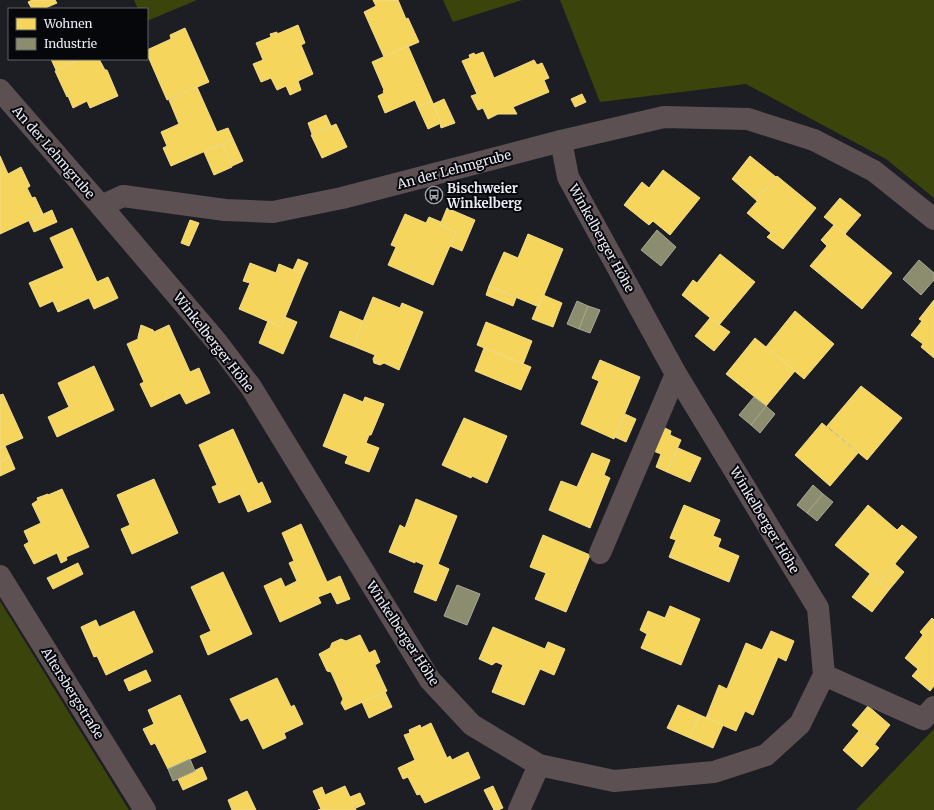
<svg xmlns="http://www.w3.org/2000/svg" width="934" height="810" font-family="Merriweather,serif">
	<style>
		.green { fill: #3b440a }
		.homes { fill: #f6d55c; stroke: #f2dc8a }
		.industry { fill: #8c8c6e; stroke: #a8a896 }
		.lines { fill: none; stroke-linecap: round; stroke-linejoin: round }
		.minor { stroke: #5c5053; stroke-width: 22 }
		.labels { text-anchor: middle; stroke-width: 4; stroke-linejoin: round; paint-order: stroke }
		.street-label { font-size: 13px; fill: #eaebf4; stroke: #06070b }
		.poi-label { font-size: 13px; font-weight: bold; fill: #eaebf4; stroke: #06070b; text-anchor: start }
	</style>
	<rect width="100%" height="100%" fill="#1d1e24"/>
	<g class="green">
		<path d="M134 0H197L147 21V9H138Z"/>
		<path d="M443 0H522L453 22Z"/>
		<path d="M560 0H934V198L886 159 746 84 600 102Z"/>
		<path d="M0 601 129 810H0Z"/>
		<path d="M934 729V810H856Z"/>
	</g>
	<g class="homes">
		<path d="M32 0H55L57 3 43 9H32L28 2Z"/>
		<path d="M373 0H398L406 19 408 18 419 42 384 57 364 12 376 6Z"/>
		<path d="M298 25 305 43 301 45 313 74 298 81 301 90 290 95 286 86 277 90 271 78 261 82 253 64 263 60 256 43 271 37 270 34 277 32V34Z"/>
		<path d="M185 28 209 82 167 100 147 54V50L171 39 170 35Z"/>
		<path d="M408 46 432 101 418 107 415 100 385 113 378 96 384 93 383 91 384 90 372 62Z"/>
		<path d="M483 52 494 78 534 60 537 65 542 63 549 78 544 80 549 92 513 107 517 114H498L488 119 483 108 478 110 471 96 477 94 462 61 470 58 469 55 474 53 475 55Z"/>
		<path d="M51 59H79L80 60 56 70Z"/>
		<path d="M81 59H99L105 70H107L118 96 90 108 87 101 73 108 68 96 67 97 55 71Z"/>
		<path d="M197 87 217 132 228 128 233 139 171 166 163 148 167 146 161 132 179 124 169 100Z"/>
		<path d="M582 94 586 102 575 107 571 99Z"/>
		<path d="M444 99 455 123 441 128 440 123H441L433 104Z"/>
		<path d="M432 101 441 123 428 129 418 107Z"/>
		<path d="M326 115 331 126 312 134 308 123Z"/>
		<path d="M336 124 347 147 322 158 311 135Z"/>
		<path d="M233 139 243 161 232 166 222 144Z"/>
		<path d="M222 144 232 167 214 175 204 152Z"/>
		<path d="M0 156 8 174 21 167 30 186 27 188 32 198 35 197 43 214 0 234Z"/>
		<path d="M750 156 776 177 764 192 762 190 758 196 760 198 757 201 732 179Z"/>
		<path d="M663 170 700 198 670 235 653 221 649 225 624 205 642 182 649 188Z"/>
		<path d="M777 176 816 208 783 249 767 237 771 233 747 213 760 198 758 196 762 190 764 192Z"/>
		<path d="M840 198 861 215 845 234 824 217Z"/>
		<path d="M447 208 475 220 462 251 450 246 456 232 440 225Z"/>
		<path d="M52 210 57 222 34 232 29 221Z"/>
		<path d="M405 214 426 223 429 217 441 222 440 225 456 232 433 285 388 265 396 247 391 245Z"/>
		<path d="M190 220 199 223 189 246 181 243Z"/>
		<path d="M834 225 892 273 862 309 810 266 827 246 821 240Z"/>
		<path d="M72 228 97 282 108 277 118 298 94 309 89 298 58 312 53 301 40 307 29 283 64 268 50 238Z"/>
		<path d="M528 234 563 249 539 307 489 286 504 252 518 258Z"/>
		<path d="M720 254 755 282 719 325 682 295 693 280 697 283Z"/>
		<path d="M298 259 308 263 303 274 293 270Z"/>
		<path d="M250 263 276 273 279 264 303 274 281 327 239 309 250 283 243 281Z"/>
		<path d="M489 286 516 298 513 306 486 295Z"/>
		<path d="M543 295 562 303 553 327 532 319 537 307H539Z"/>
		<path d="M373 297 400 308 402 303 423 312 399 370 384 363 380 365 374 363 373 359 375 355 353 346Z"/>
		<path d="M934 300V358L921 347 923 344 911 335 922 321 919 319Z"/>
		<path d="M340 311 363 321 353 346 330 337Z"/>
		<path d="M795 311 834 344 804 379 766 347Z"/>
		<path d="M285 317 297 322 283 354 259 343 268 321 281 327Z"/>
		<path d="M710 318 730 332 714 351 695 336Z"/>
		<path d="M486 322 532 341 523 364 477 345Z"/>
		<path d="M141 325 153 330 154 332 169 325 190 372 199 368 210 393 186 404 180 393 151 407 140 384 144 382 127 344 138 339V337Z"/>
		<path d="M755 338 795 371 766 406 726 374Z"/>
		<path d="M484 348 531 367 521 390 475 371Z"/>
		<path d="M600 360 640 377 614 439 581 424 599 381 592 378Z"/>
		<path d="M94 366 114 410 57 437 48 417 69 407 58 383Z"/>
		<path d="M861 386 902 418 867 460 827 426Z"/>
		<path d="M3 394 23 438 0 448V395Z"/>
		<path d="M344 394 363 402 365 397 384 404 371 435H369L366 443 379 448 369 472 345 463 348 456 323 446Z"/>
		<path d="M625 414 636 419 626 442 615 437Z"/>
		<path d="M464 418 507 436 487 483 472 476 471 478 442 465Z"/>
		<path d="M822 423 858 453 830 486 795 455Z"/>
		<path d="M661 426 671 431 670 435 681 440 667 472 656 467 661 454 651 450Z"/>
		<path d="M233 429 258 484 262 482 271 502 248 512 240 494 219 503 212 487 217 485 199 445Z"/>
		<path d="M5 446 10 457 0 462V448Z"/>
		<path d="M678 448 701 458 690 482 667 472Z"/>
		<path d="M592 453 610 460 604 475 610 478 590 528 549 510 561 481 577 487Z"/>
		<path d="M10 457 15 469 0 476V462Z"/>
		<path d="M154 479 178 533 132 554 121 529 130 525 117 495Z"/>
		<path d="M62 489 89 547 66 557 67 560 61 563 57 553 34 564 24 545 29 542 24 531 41 523 32 504 38 500 37 498 48 494V495Z"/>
		<path d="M416 499 457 516 438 564 449 569 436 601 414 592 424 565 415 561V563L389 552 400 525 405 528Z"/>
		<path d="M684 505 720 520 713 536 721 539 718 547 739 556 729 582 669 557 676 540 670 538Z"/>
		<path d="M868 505 897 530 902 525 917 537 880 582 835 545Z"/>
		<path d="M301 524 327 582 340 576 350 599 337 604 331 592 318 597 321 603 280 622 264 586 281 578 285 587 297 581 289 563 294 561 282 533Z"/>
		<path d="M543 535 590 555 566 612 535 599 546 573 530 567Z"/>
		<path d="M78 563 83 574 53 589 47 578Z"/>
		<path d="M895 564 904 572 889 590 880 582Z"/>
		<path d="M223 572 252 634 208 655 200 636 211 631 191 587Z"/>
		<path d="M870 574 889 590 872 612 852 597Z"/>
		<path d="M670 606 700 619 681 665 641 648 647 634 640 630 648 611 665 618Z"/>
		<path d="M134 611 153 652 106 675 97 656 94 657 81 627 96 620 99 627Z"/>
		<path d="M932 618 934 620V686L930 691 912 676 918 669 905 658 923 635 920 632Z"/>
		<path d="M493 627 545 649 548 642 565 649 554 675 540 669 524 705 492 692 503 665 496 662 492 665 479 659Z"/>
		<path d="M771 631 794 641 786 661 778 657 753 715 745 711 736 731 706 718 719 685 727 689 746 643 762 650Z"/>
		<path d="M360 635 369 653 375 650 380 662 375 665 387 691 345 710 341 703 343 699 331 672 327 671 319 654 330 648 332 643 341 639 346 641Z"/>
		<path d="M146 670 151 681 129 691 124 680Z"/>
		<path d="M277 678 291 707 294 705 303 724 284 733 286 738 263 749 248 718 241 721 230 699Z"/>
		<path d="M385 692 392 707 369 718 362 702Z"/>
		<path d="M180 695 206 752 168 769 155 743 151 745 143 729 154 724 148 710Z"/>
		<path d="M678 705 700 715 690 738 667 728Z"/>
		<path d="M868 706 890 725 875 744 852 725Z"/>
		<path d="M700 715 723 725 713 748 690 738Z"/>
		<path d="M431 723 447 758 450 756 452 760 468 752 480 778 425 803 420 794 417 795 408 777 403 779 398 768 415 760 404 735 410 733 409 730 420 725 421 728Z"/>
		<path d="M859 731 879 748 862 767 843 750Z"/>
		<path d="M202 767 207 779 183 790 178 779Z"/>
		<path d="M345 786 356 810H318L321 809 313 791 322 787 325 795Z"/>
		<path d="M493 786 503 808 498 810H494L484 790Z"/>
		<path d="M247 791 256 810H232L228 800Z"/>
		<path d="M360 793 365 804 356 808 350 797Z"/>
	</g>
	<g class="industry">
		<path d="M657 230 676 247 661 266 641 250Z"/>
		<path d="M919 260 934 273V280L921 295 903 279Z"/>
		<path d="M577 301 588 306 579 329 567 324Z"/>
		<path d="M588 306 600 310 590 333 579 329Z"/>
		<path d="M754 397 766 406 751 425 739 415Z"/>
		<path d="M766 406 775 414 760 433 751 425Z"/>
		<path d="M813 485 823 494 807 513 797 505Z"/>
		<path d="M823 494 833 502 817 521 807 513Z"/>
		<path d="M457 585 480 594 467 625 444 616Z"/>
		<path d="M190 759 195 771 173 781 168 769Z"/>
	</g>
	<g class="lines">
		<g class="minor">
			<path d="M0 90 101 206 123 196 225 210 273 212 342 198 561 141 664 117 748 119 814 140 874 171 934 219"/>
			<path d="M101 206 216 341 251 387 430 680 472 725 539 765 614 781 714 772 766 755 800 724 824 675 818 608 676 374 568 177 561 141"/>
			<path d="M600 553 676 374"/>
			<path d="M0 576 145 810"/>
			<path d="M824 675 923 719 934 707"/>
			<path d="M519 810 539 765"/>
		</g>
	</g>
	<defs>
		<symbol id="bus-ring" viewBox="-11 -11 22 22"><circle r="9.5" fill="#06070b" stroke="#a2a3ab" stroke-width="1.5"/><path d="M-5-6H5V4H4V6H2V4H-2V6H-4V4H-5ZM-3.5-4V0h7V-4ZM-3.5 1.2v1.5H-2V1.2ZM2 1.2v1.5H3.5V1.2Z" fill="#a2a3ab"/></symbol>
	</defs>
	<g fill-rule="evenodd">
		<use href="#bus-ring" x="424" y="185" width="20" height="20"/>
	</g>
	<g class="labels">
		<g class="street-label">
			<text transform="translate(54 152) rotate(49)" y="5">An der Lehmgrube</text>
			<text transform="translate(454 169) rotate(-15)" y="5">An der Lehmgrube</text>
			<text transform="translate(602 238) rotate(61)" y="5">Winkelberger Höhe</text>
			<text transform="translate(214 342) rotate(52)" y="5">Winkelberger Höhe</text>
			<text transform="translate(765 520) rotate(59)" y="5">Winkelberger Höhe</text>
			<text transform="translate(403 633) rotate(57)" y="5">Winkelberger Höhe</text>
			<text transform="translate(73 693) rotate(58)" y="5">Altersbergstraße</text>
		</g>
		<g class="poi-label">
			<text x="447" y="193">Bischweier<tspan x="447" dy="15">Winkelberg</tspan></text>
		</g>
	</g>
	<rect x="8" y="8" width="140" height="52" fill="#06070b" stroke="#616268"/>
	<rect x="16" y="18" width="20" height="12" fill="#f6d55c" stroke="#616268"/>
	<text x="44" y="28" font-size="12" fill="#eaebf4">Wohnen</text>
	<rect x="16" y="38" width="20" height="12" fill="#8c8c6e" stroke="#616268"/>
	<text x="44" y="48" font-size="12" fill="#eaebf4">Industrie</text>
</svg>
